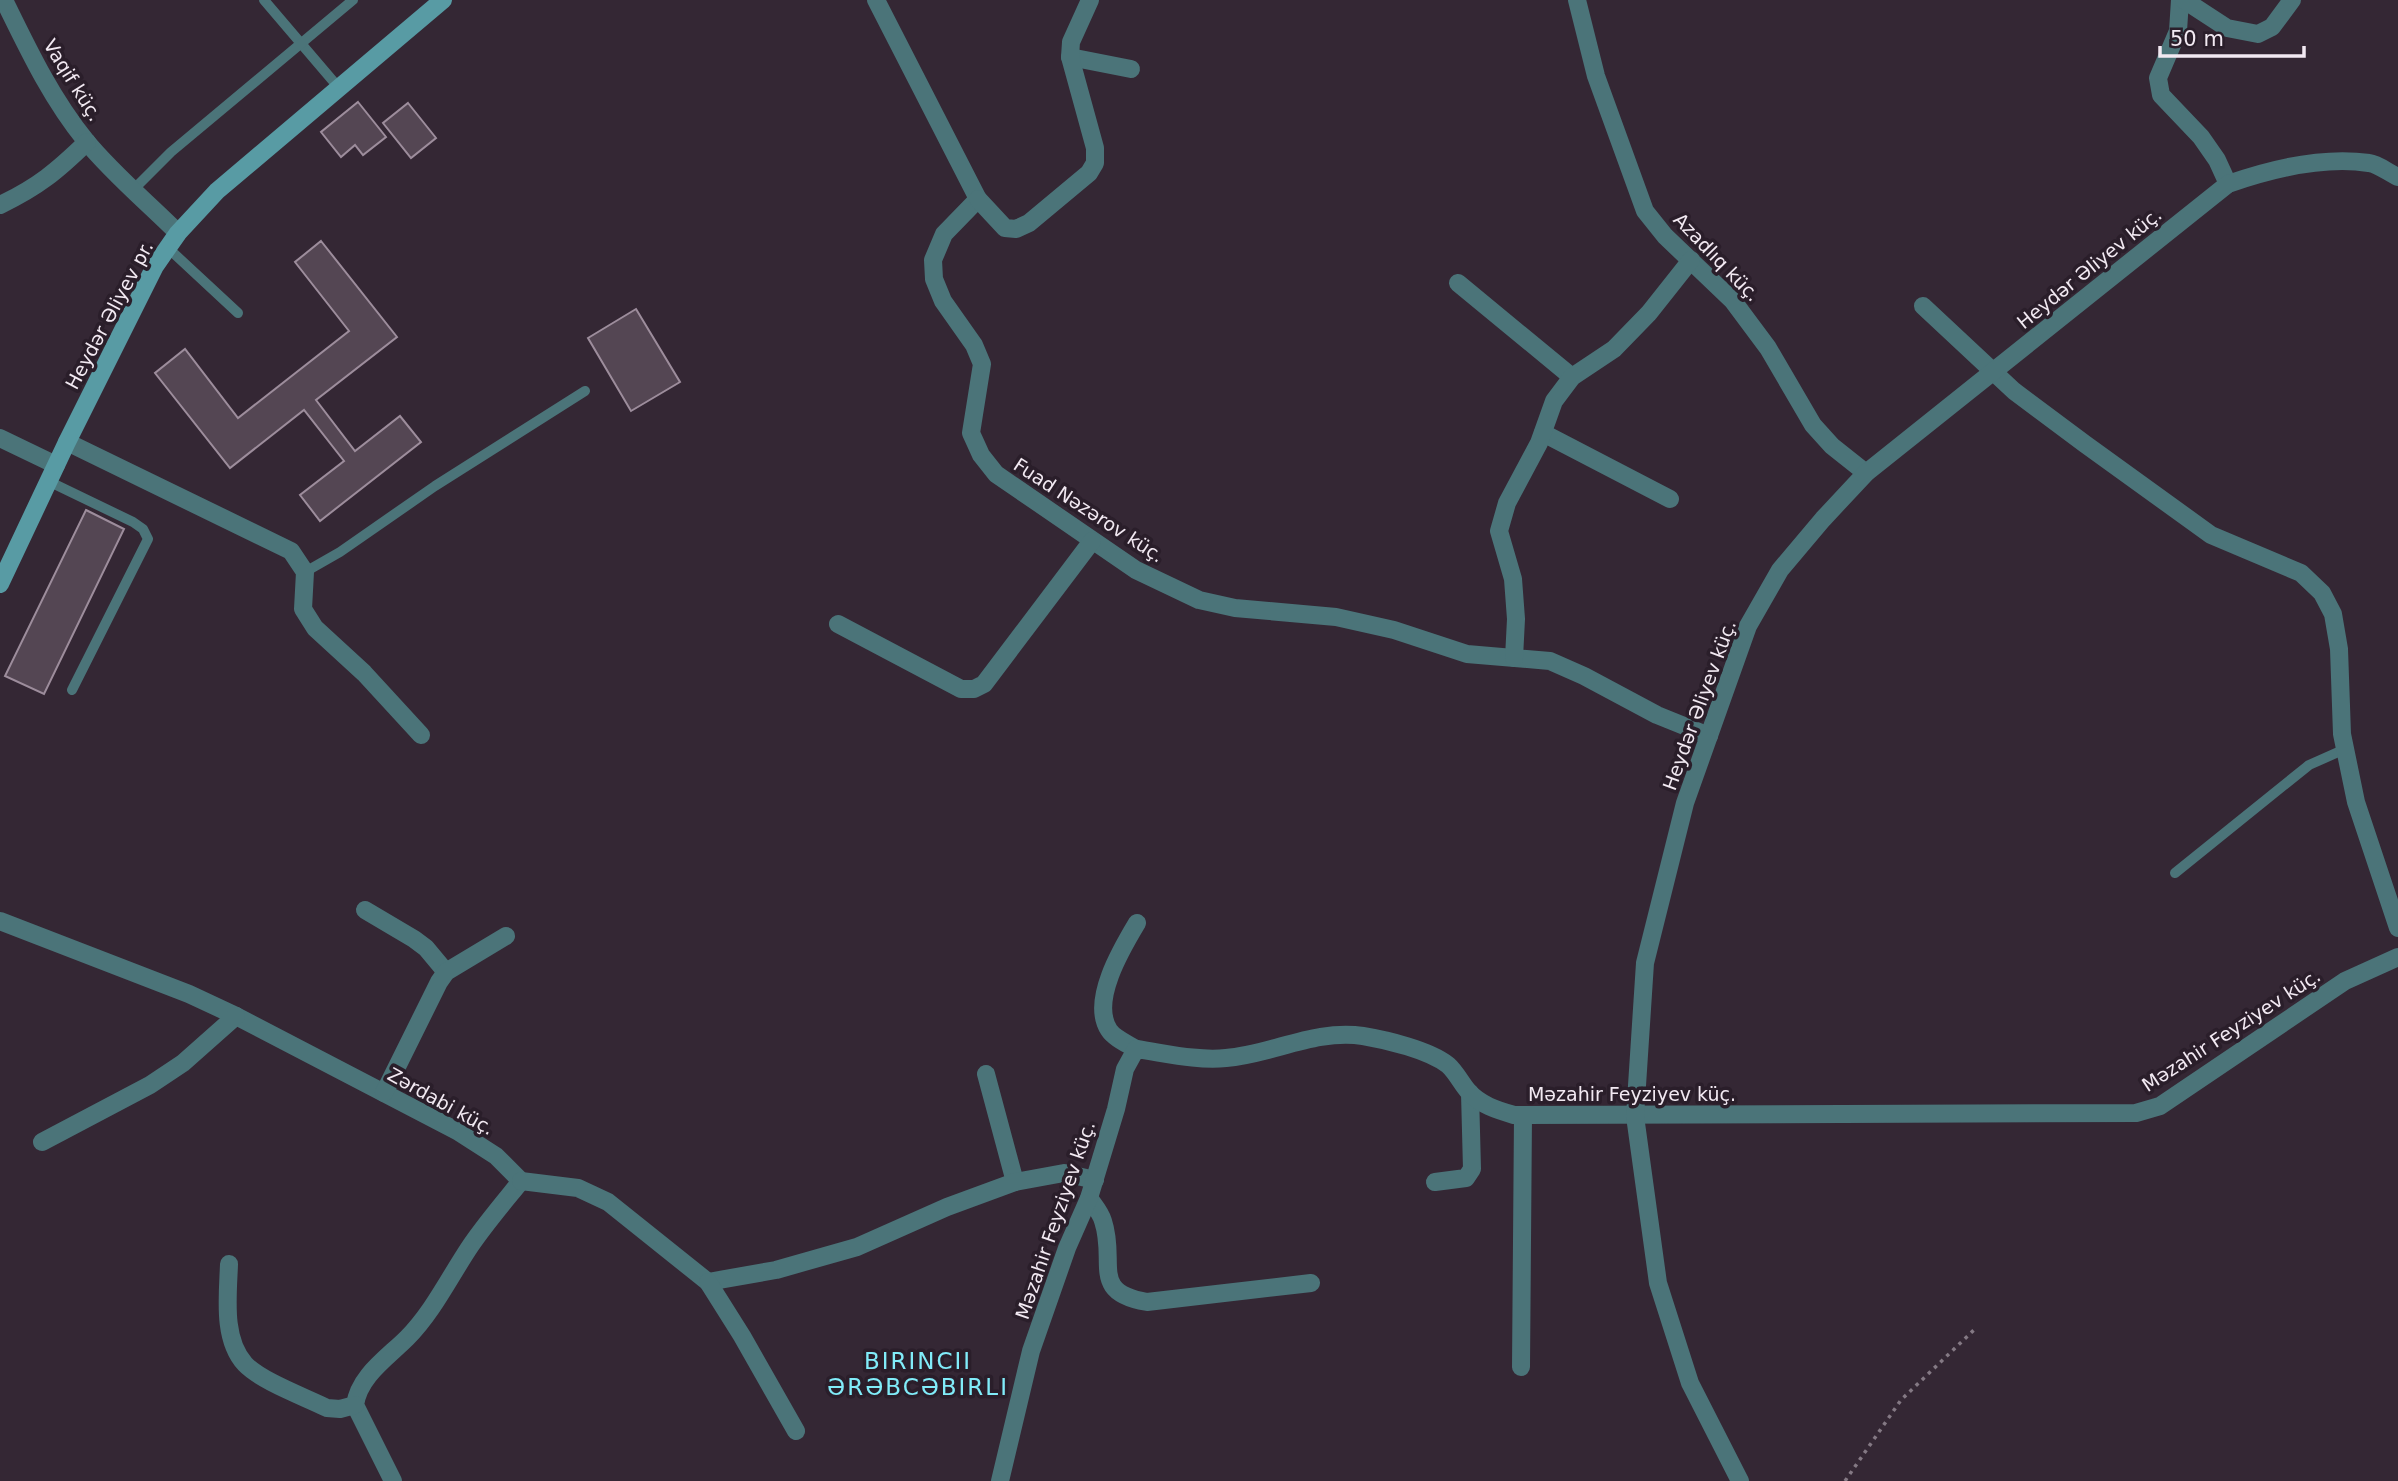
<svg xmlns="http://www.w3.org/2000/svg" width="2398" height="1481" font-family="'DejaVu Sans',sans-serif">
	<style>
		.building { fill: #544653; stroke: #9d8d9c; stroke-width: 2 }
		.lines { fill: none; stroke-linecap: round; stroke-linejoin: round }
		.path { stroke: #847984; stroke-width: 3.5; stroke-dasharray: 3.5 5; stroke-linecap: butt }
		.lane { stroke: #4b7479; stroke-width: 10 }
		.street { stroke: #4b7479; stroke-width: 18 }
		.secondary { stroke: #589ba4; stroke-width: 18 }
		.labels { text-anchor: middle; stroke-width: 7; stroke-linejoin: round; paint-order: stroke }
		.street-label { font-size: 19px; fill: #f2e9f2; stroke: #2a1e2a }
		.quarter-label { font-size: 23px; letter-spacing: 2px; fill: #81ecf9; stroke: #2a1e2a }
	</style>
	<rect width="100%" height="100%" fill="#342734"/>
	<g class="building">
		<path d="M358 102 386 137 363 155 355 145 341 157 321 132Z"/>
		<path d="M408 103 436 138 411 158 383 123Z"/>
		<path d="M321 241 397 337 316 400 355 451 400 416 421 442 320 521 300 495 344 461 304 410 230 468 155 373 185 349 238 418 349 331 295 262Z"/>
		<path d="M636 309 680 382 631 411 588 338Z"/>
		<path d="M86 510 124 529 44 694 5 676Z"/>
	</g>
	<g class="lines">
		<path class="path" d="M1845 1481 1901 1400 1976 1328"/>
		<g class="lane">
			<path d="M264 0 339 88"/>
			<path d="M134 189 171 152 353 0"/>
			<path d="M168 248 238 313"/>
			<path d="M48 481 133 522 143 529 148 539 72 690"/>
			<path d="M305 572 340 552 435 486 585 391"/>
			<path d="M2175 873 2309 765 2345 749"/>
		</g>
		<g class="street">
			<path d="M4 0C28 49 51 98 86 141 113 174 148 203 178 233"/>
			<path d="M876 0 978 199 944 234 933 260 934 279 943 301 974 345 982 364 971 433 981 455 996 474 1136 570 1199 600 1235 608 1336 617 1394 630 1467 654 1550 661 1584 676 1657 715 1709 736"/>
			<path d="M1577 0 1596 76 1645 211 1665 236 1733 301 1768 348 1813 425 1832 446 1866 473"/>
			<path d="M2180 0 2178 31 2158 78 2161 95 2201 137 2217 160 2228 184"/>
			<path d="M2184 0 2227 28 2258 34 2272 27 2292 0"/>
			<path d="M1070 57 1131 69"/>
			<path d="M978 199 1005 228 1016 229 1029 223 1089 173 1095 163V148L1070 57 1071 42 1090 0"/>
			<path d="M0 205C38 187 57 171 87 142"/>
			<path d="M1458 283 1572 377"/>
			<path d="M1923 306 2014 391 2085 444 2211 535 2301 573 2322 593 2333 614 2339 649 2342 734 2356 802 2398 928"/>
			<path d="M1543 433 1670 499"/>
			<path d="M0 438 56 465"/>
			<path d="M67 442 291 551 305 572 303 609 315 628 364 673 421 735"/>
			<path d="M838 624 961 689H974L984 684 1092 541"/>
			<path d="M1514 658 1516 619 1513 579 1499 531 1507 503 1539 443 1554 401 1572 377 1614 349 1649 313 1691 260"/>
			<path d="M365 910 414 939 426 948 446 972"/>
			<path d="M0 921 189 994 236 1016 457 1131 496 1156 521 1181C504 1202 486 1223 471 1245 450 1276 433 1312 407 1338 387 1358 359 1376 355 1405L393 1481"/>
			<path d="M1136 1049C1128 1044 1114 1038 1109 1030 1090 1001 1122 948 1137 923"/>
			<path d="M986 1074 1015 1182"/>
			<path d="M384 1093 439 982 446 972 506 936"/>
			<path d="M42 1142 150 1085 183 1063 236 1016"/>
			<path d="M521 1181 578 1188 608 1202 708 1282 776 1270 857 1247 947 1207 1015 1182 1064 1173 1095 1180"/>
			<path d="M1435 1182 1466 1178 1472 1169 1470 1093"/>
			<path d="M1089 1198C1094 1205 1101 1213 1103 1221 1117 1263 1089 1292 1147 1302L1311 1283"/>
			<path d="M229 1264C228 1295 222 1339 245 1364 261 1381 305 1397 327 1408L340 1409 355 1405"/>
			<path d="M708 1282 742 1336 796 1431"/>
			<path d="M1521 1367 1523 1115"/>
			<path d="M1000 1481 1031 1351 1067 1248 1089 1198 1116 1109 1125 1069 1136 1049C1165 1053 1197 1061 1226 1058 1273 1054 1315 1029 1363 1036 1387 1040 1429 1050 1448 1065 1456 1072 1461 1083 1468 1091 1480 1105 1497 1110 1514 1115L2136 1113 2160 1106 2345 981 2398 957"/>
			<path d="M1740 1481 1690 1383 1658 1283 1635 1116 1645 963 1685 803 1748 626 1780 570 1823 519 1866 473 2228 184C2271 169 2322 156 2369 163 2378 164 2389 173 2398 177"/>
		</g>
		<path class="secondary" d="M0 584 67 442 155 266 178 233 217 191 443 0"/>
	</g>
	<g class="labels">
		<g class="street-label">
			<text transform="translate(73 80) rotate(58)" y="7">Vaqif küç.</text>
			<text transform="translate(1717 257) rotate(46)" y="7">Azadlıq küç.</text>
			<text transform="translate(2089 268) rotate(-39)" y="7">Heydər Əliyev küç.</text>
			<text transform="translate(109 315) rotate(-62)" y="7">Heydər Əliyev pr.</text>
			<text transform="translate(1089 510) rotate(33)" y="7">Fuad Nəzərov küç.</text>
			<text transform="translate(1699 705) rotate(-70)" y="7">Heydər Əliyev küç.</text>
			<text transform="translate(2231 1030) rotate(-33)" y="7">Məzahir Feyziyev küç.</text>
			<text x="1632" y="1101">Məzahir Feyziyev küç.</text>
			<text transform="translate(441 1101) rotate(29)" y="7">Zərdabi küç.</text>
			<text transform="translate(1055 1220) rotate(-71)" y="7">Məzahir Feyziyev küç.</text>
		</g>
		<g class="quarter-label">
			<text x="918" y="1369">BIRINCII<tspan x="918" dy="26">ƏRƏBCƏBIRLI</tspan></text>
		</g>
	</g>
	<path d="M2160 46v10h144v-10" fill="none" stroke="#f2e9f2" stroke-width="3.5"/>
	<text x="2170" y="46" font-size="21" fill="#f2e9f2" stroke="#2a1e2a" stroke-width="5" paint-order="stroke">50 m</text>
</svg>
